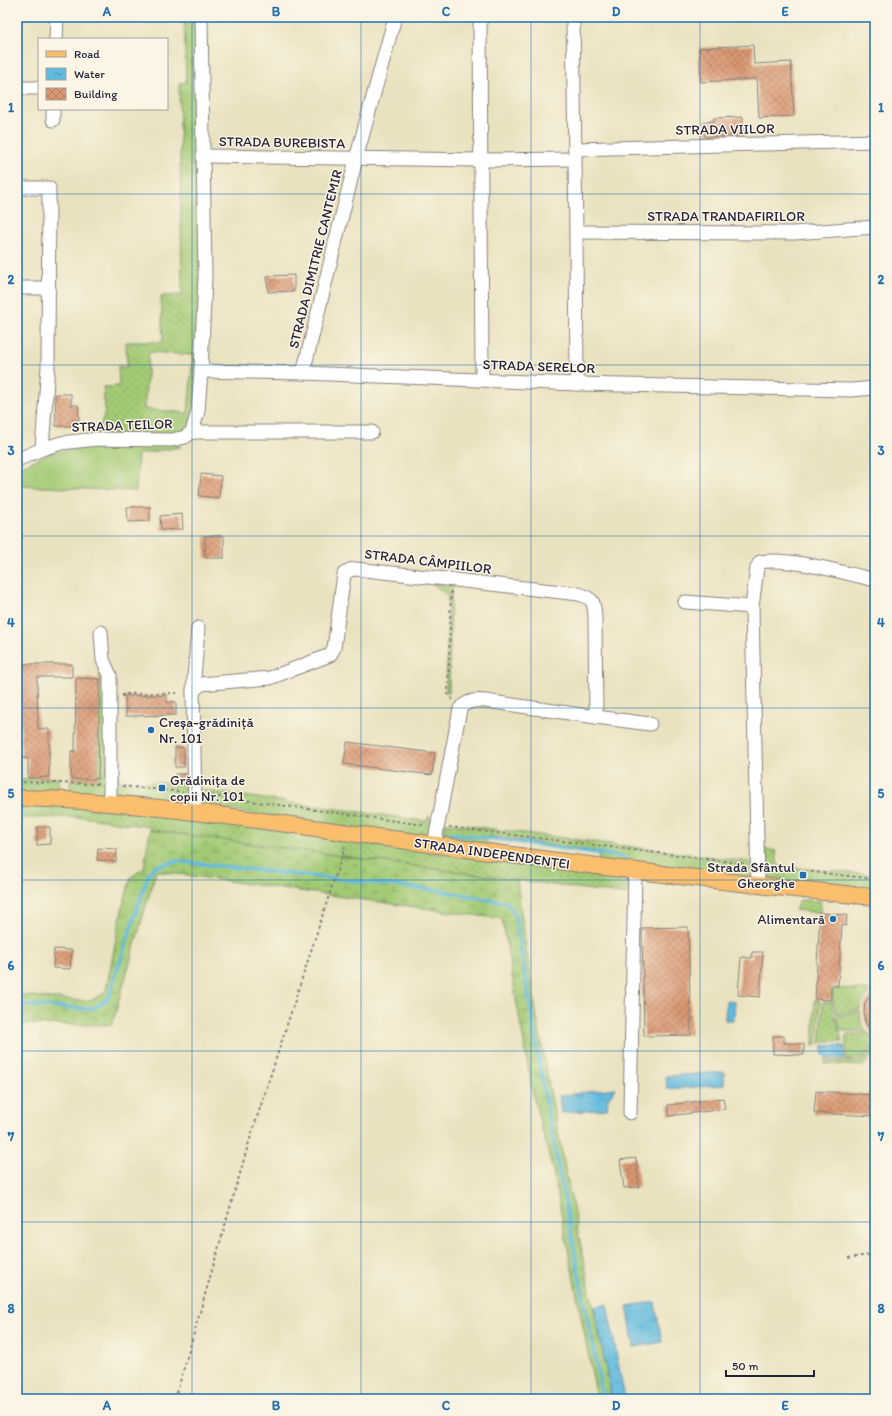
<svg xmlns="http://www.w3.org/2000/svg" width="892" height="1416" font-family="Itim,sans-serif">
	<style>
		.grass { fill: url(#grass-dots); stroke: #627658; fill-rule: evenodd }
		.wetland { fill: url(#wetland-marsh); stroke: #627658 }
		.garden { fill: #a3ca74; stroke: #627658 }
		.water { fill: url(#water-ripples); stroke: #416e8c }
		.lines { fill: none; stroke-linecap: round; stroke-linejoin: round }
		.stream { stroke: #60bade; stroke-width: 3.5 }
		.building { fill: url(#building-cross-hatch) }
		.minor-casing { stroke: #86827d; stroke-width: 15 }
		.major-casing { stroke: #86827d; stroke-width: 18 }
		.path { stroke: #86827d; stroke-width: 2; stroke-dasharray: 3 3; stroke-linecap: butt }
		.minor { stroke: #fff; stroke-width: 13 }
		.major { stroke: #fabe6d; stroke-width: 16 }
		.grid { fill: none; stroke: #1f6fb2; stroke-width: 1; stroke-opacity: 0.55 }
		.poi-dot { fill: #1f6fb2; stroke: #fcf5e5; stroke-width: 1.5 }
		.labels { text-anchor: middle; stroke-width: 3; stroke-linejoin: round; paint-order: stroke }
		.street-label { font-size: 14px; fill: #22223b; stroke: #fcf5e5 }
		.poi-label { font-size: 14px; fill: #22223b; stroke: #fcf5e5; text-anchor: start }
		.neatline { fill: none; stroke: #1f6fb2; stroke-width: 1.5 }
		.grid-label { font-size: 13px; text-anchor: middle; font-weight: bold; fill: #1f6fb2 }
	</style>
	<defs>
		<pattern id="grass-dots" width="8" height="8" patternUnits="userSpaceOnUse"><rect width="8" height="8" fill="#a3ca74"/><path d="M2 2h.1M6 6h.1" fill="none" stroke="#8cad65" stroke-width="1.8" stroke-linecap="round"/></pattern>
		<pattern id="wetland-marsh" width="20" height="14" patternUnits="userSpaceOnUse"><rect width="20" height="14" fill="#a3ca74"/><path d="M1 5h8M5 5V1M11 12h8M15 12V8" fill="none" stroke="#8cad65"/></pattern>
		<pattern id="water-ripples" width="26" height="14" patternUnits="userSpaceOnUse"><rect width="26" height="14" fill="#60bade"/><path d="M2 4q2-2 4 0t4 0M15 11q2-2 4 0t4 0" fill="none" stroke="#4f97b5"/></pattern>
		<pattern id="building-cross-hatch" width="8" height="8" patternUnits="userSpaceOnUse"><rect width="8" height="8" fill="#da9771"/><path d="M0 0l8 8M0 8l8-8" fill="none" stroke="#b07b5e"/></pattern>
	</defs>
	<rect width="100%" height="100%" fill="#fcf5e5"/>
	<filter id="ink" filterUnits="userSpaceOnUse"><feTurbulence type="fractalNoise" baseFrequency=".025" numOctaves="2"/><feDisplacementMap in="SourceGraphic" scale="8" xChannelSelector="R" yChannelSelector="G"/><feConvolveMatrix kernelMatrix="1 2 1 2 8 2 1 2 1" color-interpolation-filters="sRGB"/></filter>
	<filter id="wash" filterUnits="userSpaceOnUse"><feTurbulence type="fractalNoise" baseFrequency=".012" numOctaves="4" result="noise"/><feDisplacementMap in="SourceGraphic" scale="16" xChannelSelector="R" yChannelSelector="G"/><feGaussianBlur stdDeviation="0.9" result="paint"/><feColorMatrix in="noise" values="0 0 0 0 0 0 0 0 0 0 0 0 0 0 0 0 0 1.4 0 .05"/><feComposite in="paint" operator="in"/></filter>
	<g filter="url(#wash)">
		<rect width="100%" height="100%" fill="#e9e2bf"/>
		<g class="grass">
			<path d="M184 17H195L201 267 194 414 186 430 178 435 98 434 105 411 103 387 119 386 118 366 127 367 126 342H163L161 296 182 295 179 83 186 82ZM149 352 193 355 188 413 144 409Z"/>
			<path d="M432 583 453 585 451 595 449 692H446L448 596Z"/>
			<path d="M100 665 107 675 108 797 69 795 71 779H98Z"/>
			<path d="M116 773H119V781L188 784 189 805 115 797Z"/>
			<path d="M28 778H59L58 793 17 792V780H24Z"/>
			<path d="M200 790 426 821 429 816 432 822 429 839 201 806Z"/>
			<path d="M17 802 154 813 628 880V895L150 830V827L82 817 17 818Z"/>
			<path d="M446 823 751 862 749 879 598 864 599 852 487 836 486 847 442 841Z"/>
			<path d="M762 848 776 851 778 866 875 875V890L763 879Z"/>
			<path d="M800 900 821 901 820 913 795 910Z"/>
			<path d="M832 988 869 990C869 996 861 1002 860 1009L837 1014 832 1000Z"/>
			<path d="M815 999 820 1001 817 1043 815 1046H813Z"/>
			<path d="M823 1002H831L842 1041H823L820 1044Z"/>
			<path d="M860 1011 861 1022 866 1031H840L837 1016Z"/>
			<path d="M868 1033 875 1038V1042L861 1059 846 1060V1035Z"/>
			<path d="M875 1045V1051L863 1066 825 1064V1060L860 1062Z"/>
		</g>
		<path class="wetland" d="M150 830 517 880C538 1055 578 1227 612 1399H597L553 1171 533 1095 502 919 156 871 112 1025 17 1024V995C32 995 85 1004 94 999 98 997 103 993 106 990L122 909 131 877 144 868Z"/>
		<path class="garden" d="M112 443 178 444 181 447 138 454 136 491 17 486V467L22 466 50 453Z"/>
		<g class="water">
			<path d="M726 1001 735 1002 734 1020H725Z"/>
			<path d="M823 1045 844 1046V1059L826 1058 823 1055Z"/>
			<path d="M724 1072V1085L667 1089 666 1076Z"/>
			<path d="M615 1088 608 1099 607 1109 561 1113 559 1096Z"/>
			<path d="M655 1302 662 1342 634 1347 627 1306Z"/>
			<path d="M607 1304 625 1399H612L594 1307Z"/>
		</g>
		<g class="lines">
			<g class="stream">
				<path d="M448 833 620 856 628 861"/>
				<path d="M17 1005 92 1009 108 999 148 875 154 867 176 861 443 891 507 903 515 915 548 1113 603 1399"/>
			</g>
		</g>
		<g id="blocks">
			<g class="building">
				<path d="M753 45 754 64 791 62 794 116 759 118 757 79 701 82 699 48Z"/>
				<path d="M743 117V135L705 137 704 122 714 121V118Z"/>
				<path d="M294 275V291L268 292 267 276Z"/>
				<path d="M55 394H71V405H78L79 420H72V426H56Z"/>
				<path d="M201 474 221 476 219 498 199 496Z"/>
				<path d="M127 507H150V521L128 522Z"/>
				<path d="M182 514 183 529 161 530 160 516Z"/>
				<rect x="205" y="536" width="19" height="22"/>
				<path d="M20 664H72V677H37L38 729H49V777L28 778V758H21Z"/>
				<path d="M76 678 100 679 98 779H71V751L75 752Z"/>
				<path d="M167 695V702H176V715L126 716 125 696Z"/>
				<path d="M347 742 435 753 432 775 344 764Z"/>
				<path d="M175 747 184 748V767H175Z"/>
				<path d="M175 774H186V784L175 783Z"/>
				<path d="M37 827H50V844L37 845Z"/>
				<path d="M98 848 117 849 116 862 97 860Z"/>
				<path d="M820 913 847 915 846 926 842 925 838 986H831V1000L815 999Z"/>
				<path d="M688 927 691 1035 644 1036 642 928Z"/>
				<path d="M54 949 72 950 70 969 53 968Z"/>
				<path d="M752 952H763L760 997 738 995 741 957 752 958Z"/>
				<path d="M875 989V1039L865 1021 864 1012 865 1003Z"/>
				<path d="M773 1036H784V1043L804 1044V1055L773 1054Z"/>
				<path d="M816 1091 875 1095V1116L814 1113Z"/>
				<path d="M723 1098 725 1109 669 1116 668 1105Z"/>
				<path d="M636 1158 639 1187 624 1188 620 1160Z"/>
			</g>
		</g>
	</g>
	<g filter="url(#ink)">
		<use href="#blocks" fill-opacity="0" stroke="#86827d" stroke-width="1"/>
		<g class="lines">
			<defs>
				<g id="minor">
					<path d="M480 17 482 379"/>
					<path d="M573 17 576 232 577 384"/>
					<path d="M56 39 57 17"/>
					<path d="M17 88H39"/>
					<path d="M53 120V109"/>
					<path d="M575 149 875 141"/>
					<path d="M204 156 481 160 575 159"/>
					<path d="M17 188H49L48 366 42 449"/>
					<path d="M576 232 794 233 875 227"/>
					<path d="M17 288H49"/>
					<path d="M201 371 303 373 577 384 851 390 875 388"/>
					<path d="M303 373 356 159 395 17"/>
					<path d="M192 432H372"/>
					<path d="M17 460 42 449 61 443 97 439 172 440 185 437 192 432 198 411 201 371 205 277 201 17"/>
					<path d="M685 602 752 607"/>
					<path d="M101 632 103 660 110 675V803"/>
					<path d="M193 691 198 628"/>
					<path d="M596 717 650 724"/>
					<path d="M195 812 193 691 201 684 270 678 330 655 334 648 344 574 350 570 356 569 579 594C594 599 594 602 595 617L596 717 486 701C476 700 467 700 460 709L434 845"/>
					<path d="M758 886 752 607 757 568 760 562C788 557 846 573 875 580"/>
					<path d="M630 1113 635 872"/>
				</g>
				<path id="major" d="M17 798C146 801 273 823 401 840 559 862 716 882 875 897"/>
			</defs>
			<use href="#minor" class="minor-casing"/>
			<use href="#major" class="major-casing"/>
			<g class="path">
				<path d="M451 591 448 694 453 700"/>
				<path d="M123 697V694L180 693"/>
				<path d="M17 782 98 784"/>
				<path d="M122 786 183 792"/>
				<path d="M206 795 425 825"/>
				<path d="M449 827 747 864"/>
				<path d="M769 867 875 879"/>
				<path d="M848 1258 875 1254"/>
				<path d="M175 1399 249 1142 345 846"/>
			</g>
			<use href="#minor" class="minor"/>
			<use href="#major" class="major"/>
		</g>
	</g>
	<path class="grid" d="M192 17V1399M361 17V1399M531 17V1399M700 17V1399M17 194H875M17 365H875M17 536H875M17 708H875M17 880H875M17 1051H875M17 1222H875"/>
	<g class="poi-dot">
		<circle cx="151" cy="730" r="4"/>
		<rect x="158" y="784" width="8" height="8" rx="2"/>
		<rect x="799" y="871" width="8" height="8" rx="2"/>
		<circle cx="833" cy="919" r="4"/>
	</g>
	<g class="labels">
		<g class="street-label">
			<text transform="translate(725 129) rotate(-1)" y="5">STRADA VIILOR</text>
			<text transform="translate(282 142) rotate(1)" y="5">STRADA BUREBISTA</text>
			<text x="726" y="221">STRADA TRANDAFIRILOR</text>
			<text transform="translate(315 259) rotate(-76)" y="5">STRADA DIMITRIE CANTEMIR</text>
			<text transform="translate(539 366) rotate(2)" y="5">STRADA SERELOR</text>
			<text transform="translate(122 425) rotate(-2)" y="5">STRADA TEILOR</text>
			<text transform="translate(428 561) rotate(7)" y="5">STRADA CÂMPIILOR</text>
			<text transform="translate(492 853) rotate(8)" y="5">STRADA INDEPENDENȚEI</text>
		</g>
		<g class="poi-label">
			<text x="159" y="727">Creșa-grădiniță<tspan x="159" dy="16">Nr. 101</tspan></text>
			<text x="170" y="785">Grădinița de<tspan x="170" dy="16">copii Nr. 101</tspan></text>
			<text x="795" y="872" text-anchor="end">Strada Sfântul<tspan x="795" dy="16">Gheorghe</tspan></text>
			<text x="825" y="924" text-anchor="end">Alimentară</text>
		</g>
	</g>
	<rect width="892" height="1416" fill="none" stroke="#fcf5e5" stroke-width="44"/>
	<rect x="38" y="38" width="130" height="72" fill="#fcf5e5" stroke="#a5a1a1"/>
	<rect x="46" y="51" width="20" height="6" fill="#fabe6d" stroke="#a5a1a1"/>
	<text x="74" y="58" font-size="12" fill="#22223b">Road</text>
	<rect x="46" y="68" width="20" height="12" fill="url(#water-ripples)" stroke="#a5a1a1"/>
	<text x="74" y="78" font-size="12" fill="#22223b">Water</text>
	<rect x="46" y="88" width="20" height="12" fill="url(#building-cross-hatch)" stroke="#a5a1a1"/>
	<text x="74" y="98" font-size="12" fill="#22223b">Building</text>
	<path d="M726 1370v6h88v-6" fill="none" stroke="#22223b" stroke-width="2"/>
	<text x="732" y="1370" font-size="12" fill="#22223b" stroke="#fcf5e5" stroke-width="3" paint-order="stroke">50 m</text>
	<rect x="22" y="22" width="848" height="1372" class="neatline"/>
	<g class="grid-label">
		<text x="107" y="16">A</text>
		<text x="276" y="16">B</text>
		<text x="446" y="16">C</text>
		<text x="616" y="16">D</text>
		<text x="785" y="16">E</text>
		<text x="11" y="112">1</text>
		<text x="881" y="112">1</text>
		<text x="11" y="284">2</text>
		<text x="881" y="284">2</text>
		<text x="11" y="455">3</text>
		<text x="881" y="455">3</text>
		<text x="11" y="627">4</text>
		<text x="881" y="627">4</text>
		<text x="11" y="798">5</text>
		<text x="881" y="798">5</text>
		<text x="11" y="970">6</text>
		<text x="881" y="970">6</text>
		<text x="11" y="1141">7</text>
		<text x="881" y="1141">7</text>
		<text x="11" y="1313">8</text>
		<text x="881" y="1313">8</text>
		<text x="107" y="1410">A</text>
		<text x="276" y="1410">B</text>
		<text x="446" y="1410">C</text>
		<text x="616" y="1410">D</text>
		<text x="785" y="1410">E</text>
	</g>
</svg>
